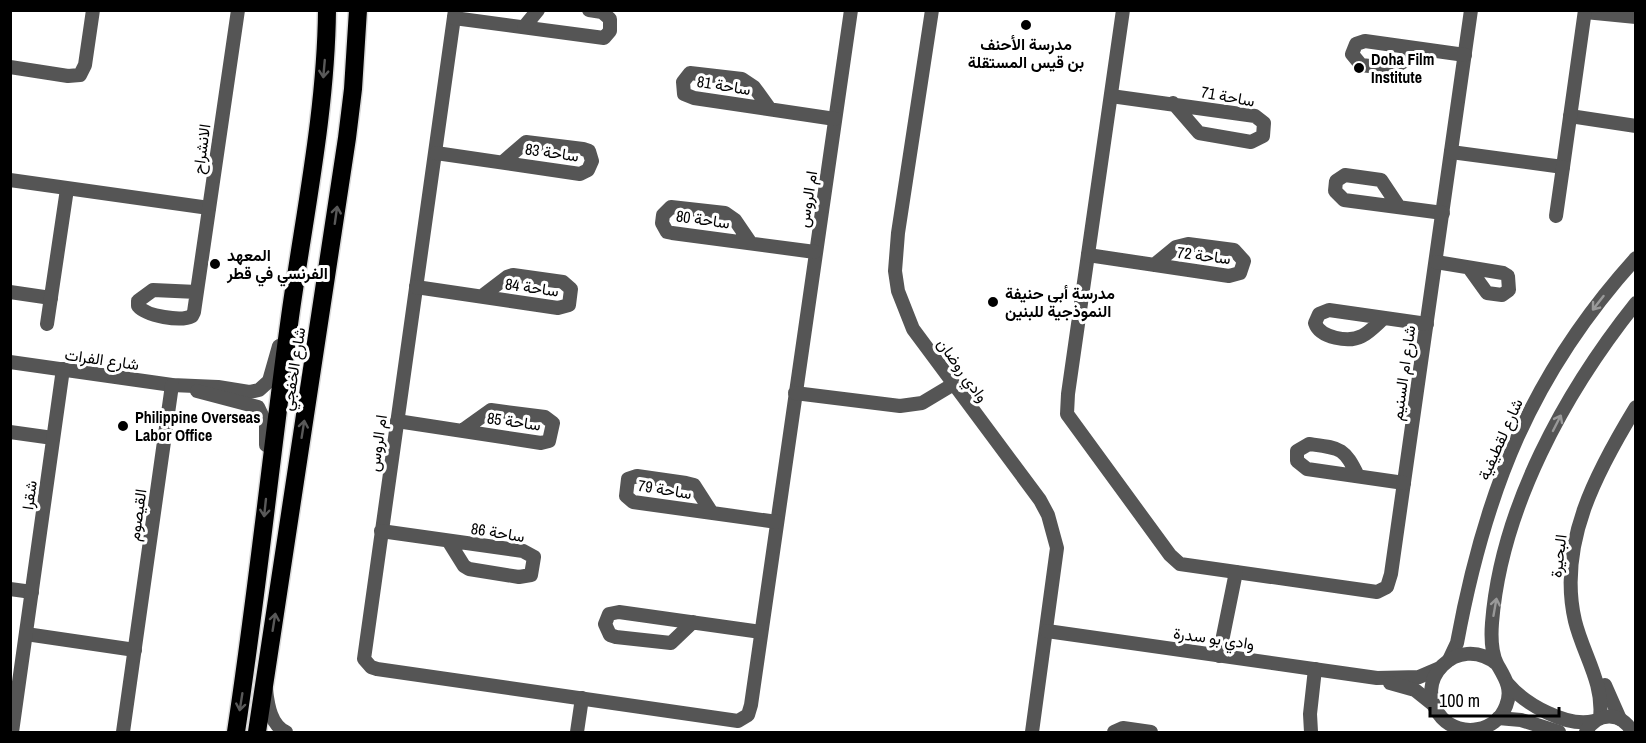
<svg xmlns="http://www.w3.org/2000/svg" width="1646" height="743" font-family="'Archivo Narrow',Vazirmatn,sans-serif">
	<style>
		.lines { fill: none; stroke-linecap: round; stroke-linejoin: round }
		.highway-casing { stroke: #dbdbdb; stroke-width: 21 }
		.minor { stroke: #555; stroke-width: 14 }
		.highway { stroke: #000; stroke-width: 18 }
		.oneway { stroke: #595959 }
		.oneway2 { stroke: #999 }
		.poi-dot { fill: #000; stroke: #fff; stroke-width: 2 }
		.labels { text-anchor: middle; stroke-width: 6; stroke-linejoin: round; paint-order: stroke }
		.poi-label { font-size: 16px; font-weight: bold; fill: #000; stroke: #fff; text-anchor: start }
		.street-label { font-size: 16px; fill: #000; stroke: #fff }
	</style>
	<rect width="100%" height="100%" fill="#fff"/>
	<g class="lines">
		<defs>
			<g id="highway">
				<path d="M236 732C257 595 271 456 290 317 304 216 326 113 327 10"/>
				<path d="M257 732 347 138 353 89 358 10"/>
			</g>
		</defs>
		<use href="#highway" class="highway-casing"/>
		<g class="minor">
			<path d="M455 10 364 659 371 667 377 669 738 721 748 715 751 705 851 10"/>
			<path d="M932 10 898 233 895 271 898 291 913 329 1040 500 1048 515 1057 548 1032 732"/>
			<path d="M1123 10 1068 394 1067 414 1170 555 1180 564 1377 592 1387 587 1391 574 1471 10"/>
			<path d="M1585 12 1636 17"/>
			<path d="M454 18 604 38 610 31V19L602 12 589 10"/>
			<path d="M524 27 538 10"/>
			<path d="M1419 50C1395 70 1392 69 1361 65L1352 54 1356 44 1365 41 1465 55"/>
			<path d="M10 67 68 76 80 75 85 65 93 10"/>
			<path d="M1111 96 1255 116 1264 123 1263 136 1251 142 1199 133 1173 103"/>
			<path d="M770 109 754 87 742 79 690 73 683 82 684 94 694 98 835 119"/>
			<path d="M1570 116 1636 126"/>
			<path d="M1451 152 1563 167 1585 10"/>
			<path d="M436 153 580 174 588 170 592 161 589 151 583 149 526 142 504 161"/>
			<path d="M10 180 209 208"/>
			<path d="M1399 207 1381 180 1345 175 1336 181 1335 191 1344 200 1443 213"/>
			<path d="M1556 216 1563 167"/>
			<path d="M750 242 735 220 725 213 671 207 663 215 662 223 667 232 672 233 815 252"/>
			<path d="M1088 255C1135 262 1182 269 1229 276L1240 273 1244 261 1234 250 1188 244 1176 247 1154 265"/>
			<path d="M1436 262 1503 273 1508 276 1509 290 1502 295 1487 293 1469 268"/>
			<path d="M416 287 558 308 569 305 571 289 563 282 513 275 507 277 482 296"/>
			<path d="M10 292 51 298"/>
			<path d="M197 292 153 290 138 301V306C146 316 181 322 192 316L194 312 238 10"/>
			<path d="M1384 318C1377 324 1370 332 1362 336 1349 343 1320 338 1315 323L1319 314 1329 310 1427 324"/>
			<path d="M47 324 67 189"/>
			<path d="M10 362 172 385 218 387 249 392 259 390 269 381 279 346"/>
			<path d="M197 391 258 407 266 424V445"/>
			<path d="M795 393 900 406 922 403 952 385"/>
			<path d="M397 421 541 443 549 441 553 423 545 417 491 410 463 430"/>
			<path d="M10 432 53 438"/>
			<path d="M1358 476C1344 447 1340 448 1309 444L1297 451V461L1307 469 1404 483"/>
			<path d="M712 513 694 485 686 483 637 476 628 479 626 496 633 502 777 522"/>
			<path d="M381 531 523 551 534 557 531 575 519 577 469 569 464 566 449 542"/>
			<path d="M10 589 32 592"/>
			<path d="M693 622 671 643 616 637 610 635 605 624 609 614 619 612 761 632"/>
			<path d="M1047 631 1377 678 1419 677 1440 668"/>
			<path d="M26 634 135 650"/>
			<path d="M1219 656 1236 572"/>
			<path d="M1449 660 1457 643C1485 491 1531 374 1636 258"/>
			<path d="M1497 664C1458 632 1409 682 1442 718 1461 738 1496 732 1506 706 1513 689 1505 678 1497 664 1491 652 1491 636 1492 623 1501 508 1565 392 1636 303"/>
			<path d="M1390 683 1415 690 1435 706"/>
			<path d="M1508 684C1525 704 1567 728 1594 721"/>
			<path d="M1605 685 1620 719"/>
			<path d="M266 690C268 706 271 725 286 732"/>
			<path d="M1498 718 1521 720 1559 732"/>
			<path d="M1600 718C1604 683 1583 654 1575 621 1557 544 1597 471 1636 407"/>
			<path d="M12 732 63 369"/>
			<path d="M123 732 172 385"/>
			<path d="M577 732 582 698"/>
			<path d="M1114 732 1123 728 1151 732"/>
			<path d="M1311 732 1310 714 1315 669"/>
			<path d="M1586 732C1596 712 1622 711 1632 732"/>
		</g>
		<use href="#highway" class="highway"/>
	</g>
	<defs><path id="oneway-shaft" d="M-6 0H5M1.5-3L5.5 0L1.5 3" fill="none" stroke-width="1.6" stroke-linecap="round" stroke-linejoin="round" transform="scale(1.5)"/></defs>
	<g class="oneway">
		<use href="#oneway-shaft" transform="translate(324 69) rotate(95)"/>
		<use href="#oneway-shaft" transform="translate(336 215) rotate(-82)"/>
		<use href="#oneway-shaft" transform="translate(303 429) rotate(-81)"/>
		<use href="#oneway-shaft" transform="translate(265 508) rotate(96)"/>
		<use href="#oneway-shaft" transform="translate(274 622) rotate(-81)"/>
		<use href="#oneway-shaft" transform="translate(241 702) rotate(99)"/>
	</g>
	<g class="oneway2">
		<use href="#oneway-shaft" transform="translate(1598 303) rotate(128)"/>
		<use href="#oneway-shaft" transform="translate(1557 423) rotate(-63)"/>
		<use href="#oneway-shaft" transform="translate(1495 607) rotate(-80)"/>
	</g>
	<g class="poi-dot">
		<circle cx="1026" cy="25" r="6"/>
		<circle cx="1359" cy="68" r="6"/>
		<circle cx="215" cy="264" r="6"/>
		<circle cx="993" cy="302" r="6"/>
		<circle cx="123" cy="426" r="6"/>
	</g>
	<g class="labels">
		<g class="poi-label">
			<text x="1026" y="50" text-anchor="middle">مدرسة الأحنف<tspan x="1026" dy="18">بن قيس المستقلة</tspan></text>
			<text x="1371" y="65">Doha Film<tspan x="1371" dy="18">Institute</tspan></text>
			<text x="227" y="261">المعهد<tspan x="227" dy="18">الفرنسي في قطر</tspan></text>
			<text x="1005" y="299">مدرسة أبي حنيفة<tspan x="1005" dy="18">النموذجية للبنين</tspan></text>
			<text x="135" y="423">Philippine Overseas<tspan x="135" dy="18">Labor Office</tspan></text>
		</g>
		<g class="street-label">
			<text transform="translate(724 85) rotate(9)" y="6">ساحة 81</text>
			<text transform="translate(1228 96) rotate(10)" y="6">ساحة 71</text>
			<text transform="translate(201 149) rotate(-82)" y="6">الانشراح</text>
			<text transform="translate(552 152) rotate(8)" y="6">ساحة 83</text>
			<text transform="translate(807 199) rotate(-81)" y="6">ام الروس</text>
			<text transform="translate(703 219) rotate(8)" y="6">ساحة 80</text>
			<text transform="translate(1204 255) rotate(7)" y="6">ساحة 72</text>
			<text transform="translate(532 287) rotate(8)" y="6">ساحة 84</text>
			<text transform="translate(102 359) rotate(8)" y="6">شارع الفرات</text>
			<text transform="translate(293 369) rotate(-81)" y="6">شارع الخفجي</text>
			<text transform="translate(963 370) rotate(54)" y="6">وادي روضان</text>
			<text transform="translate(1403 373) rotate(-82)" y="6">شارع ام السنيم</text>
			<text transform="translate(514 421) rotate(8)" y="6">ساحة 85</text>
			<text transform="translate(1500 439) rotate(-66)" y="6">شارع لقطيفية</text>
			<text transform="translate(377 443) rotate(-82)" y="6">ام الروس</text>
			<text transform="translate(665 489) rotate(9)" y="6">ساحة 79</text>
			<text transform="translate(29 495) rotate(-82)" y="6">شقرا</text>
			<text transform="translate(137 515) rotate(-82)" y="6">القيصوم</text>
			<text transform="translate(498 532) rotate(9)" y="6">ساحة 86</text>
			<text transform="translate(1558 556) rotate(-83)" y="6">البحيرة</text>
			<text transform="translate(1214 638) rotate(8)" y="6">وادي بو سدرة</text>
		</g>
	</g>
	<rect width="1646" height="743" fill="none" stroke="#000000" stroke-width="24"/>
	<path d="M1430 707v9h129v-9" fill="none" stroke="#000000" stroke-width="3"/>
	<text x="1439" y="707" font-size="18" fill="#000000" stroke="#ffffff" stroke-width="4.5" paint-order="stroke">100 m</text>
</svg>
